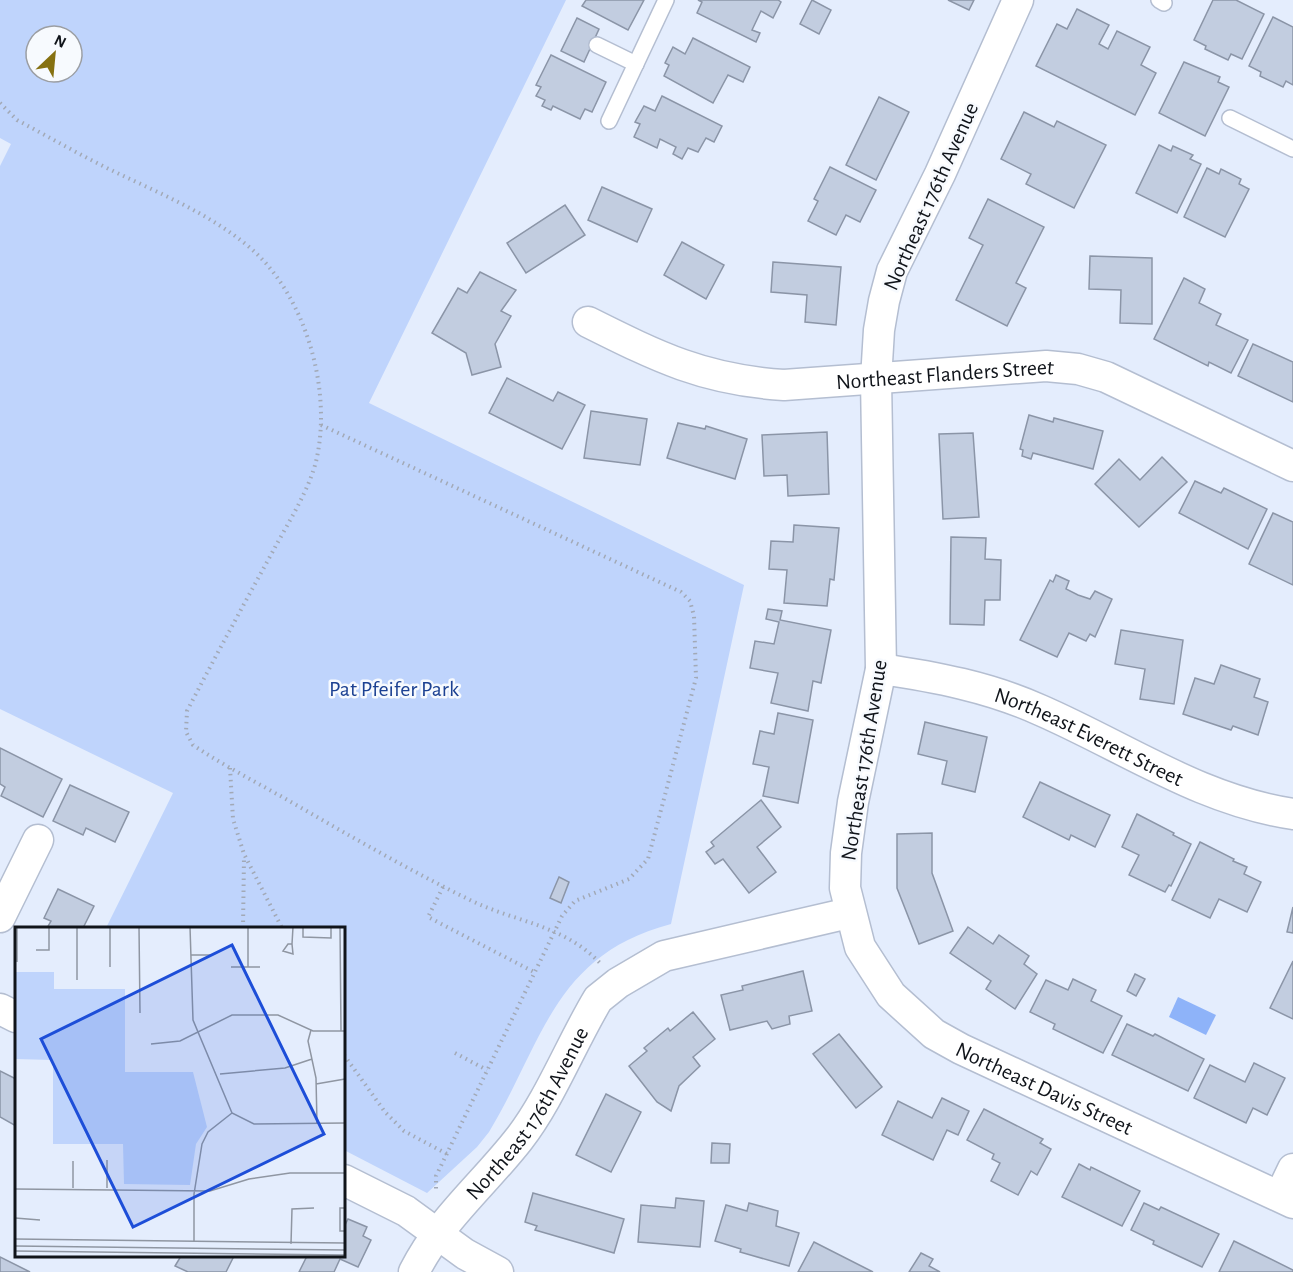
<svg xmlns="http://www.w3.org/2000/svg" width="1293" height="1272" font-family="'Alegreya Sans',sans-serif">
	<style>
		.green { fill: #bfd4fc; fill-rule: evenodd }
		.water { fill: #8eb3f9 }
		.building { fill: #c2cde0; stroke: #8b95a7; stroke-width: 1.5 }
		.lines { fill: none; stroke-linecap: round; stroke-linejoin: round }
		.lane-casing { stroke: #b4bed1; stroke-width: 18 }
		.street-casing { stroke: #b4bed1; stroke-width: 33 }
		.path { stroke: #a2a9b6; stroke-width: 4; stroke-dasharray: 1.5 4.5; stroke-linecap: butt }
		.lane { stroke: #fff; stroke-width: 15 }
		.street { stroke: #fff; stroke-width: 30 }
		.labels { text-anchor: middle; stroke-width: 5; stroke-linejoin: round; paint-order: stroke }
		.street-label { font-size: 22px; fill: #10141a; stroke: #f7fafe }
		.park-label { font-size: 22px; fill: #1c4192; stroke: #f7fafe }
		.inset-road { fill: none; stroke: #8f96a2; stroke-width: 1.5 }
		.view { fill: #1d4ed8; fill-opacity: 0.15; stroke: #1d4ed8; stroke-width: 3 }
		.inset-edge { fill: none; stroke: #10141a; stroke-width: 3 }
	</style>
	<rect width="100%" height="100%" fill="#e4edfd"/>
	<path class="green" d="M0 0H566L369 403 744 585 671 924C553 955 543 1043 489 1132L477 1147 427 1193 344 1150V928H106L173 793 0 709V166L11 144 0 138ZM36 36H72V72H36Z"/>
	<path class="water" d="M1178 997 1216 1015 1206 1035 1169 1017Z"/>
	<g class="building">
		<path d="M586 0H644L628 30 582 6Z"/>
		<path d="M698 0H778L781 2 773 18 761 11 752 30 760 33 756 42 697 13 702 2Z"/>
		<path d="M812 0 831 10 819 34 800 24Z"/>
		<path d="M948 0H974L969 10Z"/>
		<path d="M1213 0H1236L1264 14 1242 59 1231 54 1228 60 1205 49 1206 46 1194 40Z"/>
		<path d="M1077 9 1109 25 1099 44 1108 49 1117 31 1150 47 1141 65 1156 73 1135 115 1036 66 1057 24 1067 29Z"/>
		<path d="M1273 17 1293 27V85L1286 81 1283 87 1260 76 1261 72 1249 66Z"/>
		<path d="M577 18 599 29 584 62 561 51Z"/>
		<path d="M693 38 750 67 743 82 728 75 713 103 664 76 669 65 665 63 673 47 685 54Z"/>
		<path d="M551 55 606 82 592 112 585 109 580 119 553 106 551 110 542 106 545 100 536 96 541 87 536 85Z"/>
		<path d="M1184 62 1220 77 1218 82 1229 87 1205 136 1159 113Z"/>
		<path d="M662 96 722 126 714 142 706 138 698 152 688 148 682 159 673 154 676 147 660 139 657 148 634 137 640 124 635 122 644 106 655 111Z"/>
		<path d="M879 97 909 112 876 180 846 165Z"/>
		<path d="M1024 112 1054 127 1057 121 1106 145 1074 208 1026 184 1031 174 1001 159Z"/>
		<path d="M1159 145 1171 151 1173 146 1193 155 1190 159 1201 164 1177 213 1136 193Z"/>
		<path d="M830 167 876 190 860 222 846 215 836 235 808 221 818 201 814 199Z"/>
		<path d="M1207 168 1219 174 1221 169 1241 179 1239 184 1249 189 1225 237 1184 217Z"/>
		<path d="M602 187 652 209 637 242 588 220Z"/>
		<path d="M988 199 1044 227 1016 283 1026 288 1007 326 956 300 983 245 969 238Z"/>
		<path d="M565 205 585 235 526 273 507 243Z"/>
		<path d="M682 242 724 265 706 299 664 275Z"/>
		<path d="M1090 256 1152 258V324L1120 323 1121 290 1089 289Z"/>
		<path d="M773 262 841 267 836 325 805 322 807 295 771 292Z"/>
		<path d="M480 272 516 290 501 311 511 316 495 344 501 367 472 375 466 353 432 333 458 288 467 293Z"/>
		<path d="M1184 278 1205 289 1199 303 1221 314 1216 325 1248 340 1231 373 1209 362 1208 366 1154 339Z"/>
		<path d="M1253 344 1293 362V402L1238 376Z"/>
		<path d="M507 378 553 401 558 392 585 405 562 449 489 413Z"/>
		<path d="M591 411 647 419 640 465 584 458Z"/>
		<path d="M1029 415 1053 422 1054 418 1103 431 1093 469 1033 453 1031 459 1022 456 1023 450 1020 449Z"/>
		<path d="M678 423 705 429 706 426 747 439 735 479 667 458Z"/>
		<path d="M827 432 829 494 788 496 787 475 764 476 762 435Z"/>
		<path d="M973 433 979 517 943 519 939 434Z"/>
		<path d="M1162 457 1187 482 1139 527 1095 484 1119 459 1140 480Z"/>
		<path d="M1195 481 1221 493 1224 488 1267 509 1248 549 1179 513Z"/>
		<path d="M1273 513 1293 522V585L1249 564Z"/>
		<path d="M794 525 839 528 834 580 830 579 827 606 784 603 787 570 769 569 771 541 793 542Z"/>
		<path d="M951 537 986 538 985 559 1001 560 1000 600H985L984 625 950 624Z"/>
		<path d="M1056 575 1069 581 1066 589 1078 595 1090 599 1095 591 1112 599 1095 637 1090 634 1086 641 1069 633 1057 657 1020 640 1050 580 1053 582Z"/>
		<path d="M768 609 782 611 780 620 831 630 821 683 813 681 808 711 771 703 778 673 750 668 755 641 774 644 779 622 766 619Z"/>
		<path d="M1121 630 1183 640 1174 704 1140 699 1145 669 1115 664Z"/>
		<path d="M1221 665 1260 679 1254 697 1268 702 1258 735 1233 726 1231 730 1183 714 1195 678 1214 684Z"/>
		<path d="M778 713 813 720 798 803 763 796 769 767 753 764 760 731 774 734Z"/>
		<path d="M925 722 987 737 975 792 942 784 947 761 918 754Z"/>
		<path d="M0 748 62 779 43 817 1 796 5 787 0 784Z"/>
		<path d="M1040 782 1110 815 1095 847 1071 835 1069 840 1023 817Z"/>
		<path d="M70 785 129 812 115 842 86 828 83 835 53 821Z"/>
		<path d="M761 800 781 827 757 847 776 872 749 893 723 859 715 864 706 852 714 846 711 842Z"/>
		<path d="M1137 814 1174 833 1173 835 1191 844 1171 886 1169 885 1165 892 1129 875 1139 855 1122 847Z"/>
		<path d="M932 833V873L953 931 919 944 897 888V834Z"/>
		<path d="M1200 842 1234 859 1233 861 1247 867 1244 874 1261 882 1247 912 1219 899 1210 918 1172 900Z"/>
		<path d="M559 877 569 882 561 903 550 898Z"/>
		<path d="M58 889 94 906 83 928H47L51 921 44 918Z"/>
		<path d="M1293 907V933L1287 932Z"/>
		<path d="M968 927 993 944 999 935 1029 956 1024 964 1037 974 1015 1009 986 989 991 981 950 953Z"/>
		<path d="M1293 961V1019L1270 1008Z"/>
		<path d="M803 971 812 1011 789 1016 790 1024 772 1029 767 1021 730 1030 721 995 743 990 742 986Z"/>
		<path d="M1135 974 1145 979 1136 996 1127 991Z"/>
		<path d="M1073 979 1096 990 1091 1001 1122 1016 1103 1053 1053 1029 1055 1024 1030 1012 1046 980 1068 990Z"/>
		<path d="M693 1012 715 1039 693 1057 700 1066 679 1086 671 1111 657 1102 629 1066 647 1051 644 1048 668 1028 670 1031Z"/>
		<path d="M1127 1024 1153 1036 1155 1034 1204 1059 1188 1091 1112 1055Z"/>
		<path d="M839 1034 882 1087 856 1108 813 1054Z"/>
		<path d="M1254 1063 1285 1078 1267 1115 1253 1108 1246 1123 1194 1098 1210 1065 1245 1082Z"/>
		<path d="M0 1071 16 1079V1126L0 1117Z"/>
		<path d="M606 1094 641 1112 611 1172 576 1155Z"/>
		<path d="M942 1098 969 1111 958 1135 947 1130 933 1160 882 1135 898 1101 932 1118Z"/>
		<path d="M984 1109 1043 1139 1040 1143 1051 1149 1037 1175 1031 1171 1018 1195 991 1181 1000 1163 992 1159 994 1154 967 1140Z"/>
		<path d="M712 1143 730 1144 729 1163H711Z"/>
		<path d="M1079 1164 1090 1170 1091 1167 1140 1191 1122 1226 1062 1197Z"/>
		<path d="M533 1193 624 1219 614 1253 535 1230 537 1226 525 1222Z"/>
		<path d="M676 1198 704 1201 700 1247 638 1242 641 1205 675 1208Z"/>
		<path d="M749 1203 778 1211 776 1226 799 1233 789 1266 740 1252 741 1249 715 1241 726 1205 747 1211Z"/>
		<path d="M1144 1203 1159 1210 1161 1207 1219 1234 1202 1267 1153 1244 1154 1241 1131 1230Z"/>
		<path d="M348 1219 367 1227 363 1236 371 1240 358 1267 340 1259 334 1272H299L307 1256H344V1227Z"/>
		<path d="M1234 1241 1293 1270V1272H1219Z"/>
		<path d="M814 1242 873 1272H798Z"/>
		<path d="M921 1253 933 1259 929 1266 940 1272H909Z"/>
		<path d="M181 1256H234L226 1272H188L175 1266Z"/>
		<path d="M0 1257 30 1272H0Z"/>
	</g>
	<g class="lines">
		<defs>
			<g id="lane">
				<path d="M1159 0 1164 3"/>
				<path d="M597 45 636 64"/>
				<path d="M1230 118 1293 149"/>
				<path d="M609 121 666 0"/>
			</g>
			<g id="street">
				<path id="s1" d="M1018 0 940 174 892 271 884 301 879 330 876 379 881 669 853 802 846 853 845 888 860 947 891 995 934 1034 961 1049 1293 1203"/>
				<path id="s2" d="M588 322C658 357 704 380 784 385L1046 366 1078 369 1106 377 1293 466"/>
				<path id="s3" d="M881 669C936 677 989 687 1040 710 1125 747 1200 800 1293 814"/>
				<path d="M0 917 38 840"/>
				<path d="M0 1009 16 1017"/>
				<path d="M344 1180 406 1211 465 1254 498 1272"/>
				<path d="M1280 1196 1293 1169"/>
				<path id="s4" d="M414 1272C440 1220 484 1184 519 1139 549 1101 572 1042 598 999L618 983 664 956 849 913"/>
			</g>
		</defs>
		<use href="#lane" class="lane-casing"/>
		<use href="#street" class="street-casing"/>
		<g class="path">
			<path d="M0 103 17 120C49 137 80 155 113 171 159 193 208 213 248 246 304 292 332 386 317 457 311 487 288 523 273 551 244 604 215 657 187 711L186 732 193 745C224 766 258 783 291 802 350 836 409 870 470 900 515 922 564 925 600 963"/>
			<path d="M321 425 681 592 690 601 694 616 696 678 648 859 629 879 575 901 562 916 436 1176V1191"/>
			<path d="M230 768 233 819 244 854 282 928"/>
			<path d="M443 887 428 917 534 972"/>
			<path d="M243 928 244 857"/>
			<path d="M455 1053 487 1070"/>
			<path d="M344 1055 385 1112 404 1131 447 1154"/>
		</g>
		<use href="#lane" class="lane"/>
		<use href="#street" class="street"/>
	</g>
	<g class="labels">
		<g class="street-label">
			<text transform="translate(930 196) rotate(-66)" y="8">Northeast 176th Avenue</text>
			<text dy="8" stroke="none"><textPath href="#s2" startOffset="369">Northeast Flanders Street</textPath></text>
			<text dy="8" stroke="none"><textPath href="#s3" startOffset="220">Northeast Everett Street</textPath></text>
			<text transform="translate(863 760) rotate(-81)" y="8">Northeast 176th Avenue</text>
			<text dy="8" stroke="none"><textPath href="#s1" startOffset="1220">Northeast Davis Street</textPath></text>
			<text dy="8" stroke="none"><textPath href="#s4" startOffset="196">Northeast 176th Avenue</textPath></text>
		</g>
		<g class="park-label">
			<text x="394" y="696">Pat Pfeifer Park</text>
		</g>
	</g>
	<g transform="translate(15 927)">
		<rect width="330" height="330" fill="#e4edfd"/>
		<path d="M0 45H39V62H110V145H178L192 200 181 217 175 258 109 257 108 217H38V133L0 132Z" fill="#bfd4fc"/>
		<path class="inset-road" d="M2 0V35M124 0 125 86M175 0 178 93 217 186 239 197 330 196M233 0V40M262 0H330M288 0V10L316 11V0M325 0 326 104M277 17 278 27 268 24 273 17H277L278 0M21 23H34V0M176 28H198M95 40V0M216 40H245M62 53V0M296 103 293 114 301 151 302 197M136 117 165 114 217 88H263L298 104H330M205 147 270 141 297 132M301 157 330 152M58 234V261M92 261V233M0 262 195 264 234 252 275 246H330M330 281H325V304H330M0 291 25 293M0 312 330 316M179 314V267L187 217 193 205 217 186M276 317 277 282 299 281M0 319 330 323M0 324 330 328"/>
		<path class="view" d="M217 18 309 207 118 300 26 112Z"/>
		<rect width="330" height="330" class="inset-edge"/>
	</g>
	<g transform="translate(54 54) rotate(26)"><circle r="28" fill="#f7fafe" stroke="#9b9ea3" stroke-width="1.5"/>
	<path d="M0-4.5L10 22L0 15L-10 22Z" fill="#867111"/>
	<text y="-9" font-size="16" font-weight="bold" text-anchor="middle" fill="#10141a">N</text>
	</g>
</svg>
